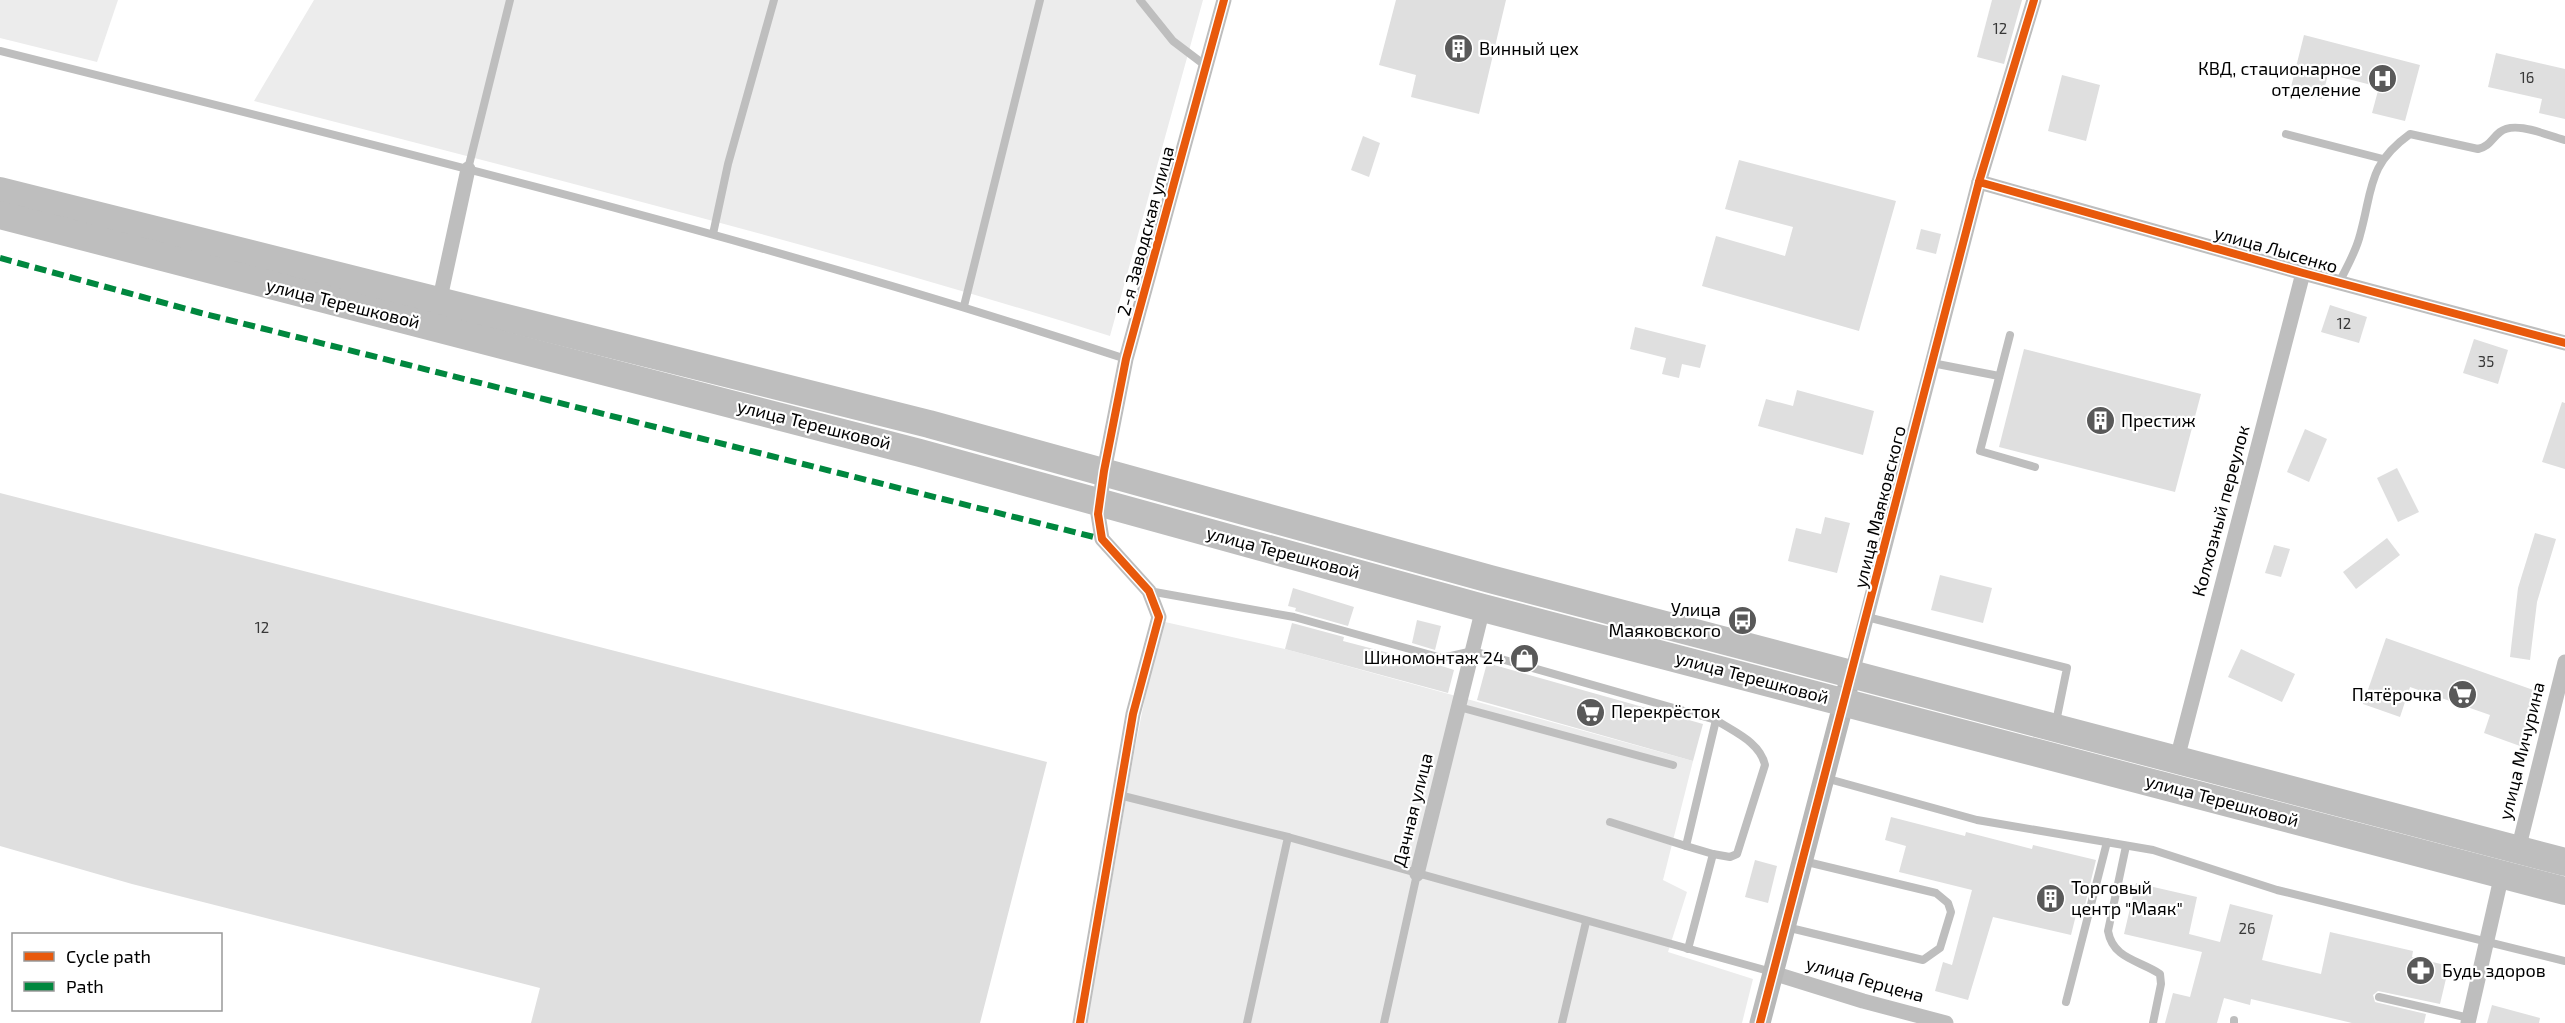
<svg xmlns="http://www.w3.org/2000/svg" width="2565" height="1023" font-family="'Exo 2',sans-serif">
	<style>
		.green { fill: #ececec }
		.building { fill: #dfdfdf }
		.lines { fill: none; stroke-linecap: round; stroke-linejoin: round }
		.lane { stroke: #bebebe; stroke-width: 8 }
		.street { stroke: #bebebe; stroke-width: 15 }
		.secondary { stroke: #b8b8b8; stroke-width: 21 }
		.highway { stroke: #bebebe; stroke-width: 28 }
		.quiet { stroke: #00873e; stroke-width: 6; stroke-dasharray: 12 6; stroke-linecap: butt }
		.cycleway-casing { stroke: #fff; stroke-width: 11 }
		.cycleway { stroke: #e8590c; stroke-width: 8 }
		.labels { text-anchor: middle; stroke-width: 4.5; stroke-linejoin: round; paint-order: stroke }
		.number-label { font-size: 15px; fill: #383838 }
		.poi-label { font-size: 18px; fill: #000; stroke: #fff; text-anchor: start }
		.street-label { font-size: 18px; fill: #000; stroke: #fff }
	</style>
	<rect width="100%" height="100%" fill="#fff"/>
	<g class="green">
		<path d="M0 0H118L97 62 0 38Z"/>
		<path d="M314 0H1203L1110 336C827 247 540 175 254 101Z"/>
		<path d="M1165 622 1285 649 1693 761 1663 880 1687 892 1668 952 1753 979 1742 1023H1087L1134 753 1156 642Z"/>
	</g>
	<g class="building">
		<path d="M1396 0H1506L1479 114 1411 97 1416 75 1379 65Z"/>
		<path d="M1992 0H2022L2004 64 1977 57Z"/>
		<path d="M2304 35 2420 65 2405 121 2372 113 2379 87 2356 81 2328 74 2322 99 2290 91Z"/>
		<path d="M2496 53 2565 69V119L2539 113 2542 99 2488 87Z"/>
		<path d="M2062 75 2100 85 2086 141 2048 131Z"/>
		<path d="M1363 136 1380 143 1369 177 1351 170Z"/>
		<path d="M1739 160 1896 201 1859 331 1702 286 1716 236 1785 256 1793 227 1725 209Z"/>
		<path d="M1921 229 1941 234 1936 254 1916 249Z"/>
		<path d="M2330 305 2367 317 2359 343 2321 332Z"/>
		<path d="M1635 327 1706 345 1700 368 1682 364 1679 378 1662 374 1666 358 1630 349Z"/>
		<path d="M2474 339 2508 350 2498 384 2463 373Z"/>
		<path d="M2024 349 2201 394 2175 492 1999 447Z"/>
		<path d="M1797 390 1874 411 1863 455 1758 426 1766 399 1793 406Z"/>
		<path d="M2562 402 2565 403V469L2542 462Z"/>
		<path d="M2305 429 2327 439 2309 482 2287 472Z"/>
		<path d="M2397 468 2419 512 2398 522 2377 478Z"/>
		<path d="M0 493 1047 762 980 1023H531L540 988 132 884 0 846Z"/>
		<path d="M1825 517 1850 523 1837 573 1788 561 1796 528 1821 534Z"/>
		<path d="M2535 533 2556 539 2537 602 2530 660 2510 657 2518 588Z"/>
		<path d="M2387 538 2400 555 2356 589 2343 572Z"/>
		<path d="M2274 545 2290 549 2281 577 2265 573Z"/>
		<path d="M1940 575 1992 588 1983 623 1931 610Z"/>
		<path d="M1293 588 1354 607 1348 626 1295 611 1296 608 1288 606Z"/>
		<path d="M1417 620 1441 626 1435 650 1412 643Z"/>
		<path d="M1292 623 1344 637 1343 641 1408 658 1409 655 1454 670 1448 693 1285 649Z"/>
		<path d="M2386 638 2539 692 2520 746 2484 733 2490 715 2410 687 2400 717 2363 704Z"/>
		<path d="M2241 649 2295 674 2282 702 2228 677Z"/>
		<path d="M1487 663 1703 724 1693 761 1477 700Z"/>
		<path d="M1891 817 1965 836 1966 832 2032 849 2033 845 2096 860 2083 913 2077 911 2071 935 1993 917 1968 1000 1935 991 1943 962 1952 965 1972 890 1899 872 1906 846 1885 840Z"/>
		<path d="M1755 860 1777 866 1768 903 1745 897Z"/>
		<path d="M2136 883 2197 897 2189 934 2220 942 2230 904 2273 915 2262 960 2321 974 2330 932 2413 951 2412 957 2449 966 2440 1004 2378 991 2373 995 2375 1002 2426 1014 2424 1023H2352L2251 999 2250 1005 2224 998 2217 1023H2165L2173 993 2190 997 2202 952 2124 934Z"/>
		<path d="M2492 1005 2540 1018 2539 1023H2487Z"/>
	</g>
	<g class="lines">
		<g class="lane">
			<path d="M1140 0 1173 41 1206 66"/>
			<path d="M0 51C378 146 756 237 1126 359"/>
			<path d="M2286 134 2383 159"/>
			<path d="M468 169 510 0"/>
			<path d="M713 234 728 164 774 0"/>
			<path d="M2339 283C2346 268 2356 252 2360 235 2373 189 2367 165 2410 134L2478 149C2490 146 2491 139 2500 132 2515 120 2548 136 2565 140"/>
			<path d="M964 306 1040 0"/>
			<path d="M2010 335 1980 451 2035 467"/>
			<path d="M1932 363 1999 376"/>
			<path d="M1149 591 1294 617 1442 658 1473 651 1716 720 1686 846 1610 822"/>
			<path d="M1867 617 2067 668 2056 722"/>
			<path d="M1459 707 1673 765"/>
			<path d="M1825 778 1977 820 2153 850 2277 890 2565 961"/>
			<path d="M1119 795 1288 837 1772 972"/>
			<path d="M1686 846 1713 854 1688 949"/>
			<path d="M2126 846 2108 931C2113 959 2139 960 2160 974L2161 984 2153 1023"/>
			<path d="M1713 854 1730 857 1737 854 1765 765C1760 742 1734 732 1716 720"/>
			<path d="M1786 927 1923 960 1940 948 1951 912 1948 903 1936 893 1803 861"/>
			<path d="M2379 997 2469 1018"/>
			<path d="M2066 1002 2107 842"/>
			<path d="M2234 1020V1023"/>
			<path d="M1247 1023 1288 837"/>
			<path d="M1384 1023 1417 874"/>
			<path d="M1562 1023 1586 922"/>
		</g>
		<g class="street">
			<path d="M1979 182 2303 273 2565 343"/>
			<path d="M439 303 468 169"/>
			<path d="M1852 673 1979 182 2034 0"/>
			<path d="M2177 759 2303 273"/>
			<path d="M2518 850 2565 662"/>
			<path d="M1417 874 1483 608"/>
			<path d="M1773 973 1863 1001 1946 1023"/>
			<path d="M1080 1023 1133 714 1159 617 1149 591 1102 539 1098 514 1104 471 1126 359 1224 0"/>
			<path d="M2468 1023 2502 874"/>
		</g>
		<path class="secondary" d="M1760 1023 1847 690"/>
		<g class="highway">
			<path d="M0 191 929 424 1490 579 2565 862"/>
			<path d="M0 215 920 453 1483 608 2565 891"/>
		</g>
		<path class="quiet" d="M0 258 201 313 1102 539"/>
		<defs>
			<g id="cycleway">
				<path d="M1979 182 2303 273 2565 343"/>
				<path d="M1080 1023 1133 714 1159 617 1149 591 1102 539 1098 514 1104 471 1126 359 1224 0"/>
				<path d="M1760 1023 1979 182 2034 0"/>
			</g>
		</defs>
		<use href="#cycleway" class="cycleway-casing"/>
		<use href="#cycleway" class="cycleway"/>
	</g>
	<defs>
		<symbol id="building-disc" viewBox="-11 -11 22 22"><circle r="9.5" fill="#595959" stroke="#fff"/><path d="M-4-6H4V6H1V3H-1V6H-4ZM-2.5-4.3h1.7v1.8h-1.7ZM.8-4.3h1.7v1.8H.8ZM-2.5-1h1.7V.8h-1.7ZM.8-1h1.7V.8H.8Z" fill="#fff"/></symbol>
		<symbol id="hospital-disc" viewBox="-11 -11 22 22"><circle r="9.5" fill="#595959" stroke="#fff"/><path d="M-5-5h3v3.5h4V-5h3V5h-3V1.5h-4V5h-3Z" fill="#fff"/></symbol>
		<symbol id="bus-disc" viewBox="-11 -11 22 22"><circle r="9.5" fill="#595959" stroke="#fff"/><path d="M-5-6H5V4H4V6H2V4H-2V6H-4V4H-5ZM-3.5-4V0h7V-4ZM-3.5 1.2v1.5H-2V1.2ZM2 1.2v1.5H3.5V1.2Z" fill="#fff"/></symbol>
		<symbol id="shop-disc" viewBox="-11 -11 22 22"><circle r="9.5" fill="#595959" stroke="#fff"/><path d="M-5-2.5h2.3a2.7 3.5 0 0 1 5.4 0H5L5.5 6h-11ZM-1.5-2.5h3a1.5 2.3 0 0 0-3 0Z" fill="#fff"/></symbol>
		<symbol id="supermarket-disc" viewBox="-11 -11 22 22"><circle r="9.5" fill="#595959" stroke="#fff"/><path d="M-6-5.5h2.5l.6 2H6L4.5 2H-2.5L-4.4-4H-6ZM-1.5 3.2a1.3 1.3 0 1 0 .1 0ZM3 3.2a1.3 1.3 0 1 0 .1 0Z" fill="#fff"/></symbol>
		<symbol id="pharmacy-disc" viewBox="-11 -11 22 22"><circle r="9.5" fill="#595959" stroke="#fff"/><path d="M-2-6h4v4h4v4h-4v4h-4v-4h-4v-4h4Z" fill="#fff"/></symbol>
	</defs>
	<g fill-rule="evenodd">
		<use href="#building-disc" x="1442" y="32" width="33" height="33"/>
		<use href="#hospital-disc" x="2366" y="62" width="33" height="33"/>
		<use href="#building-disc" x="2084" y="404" width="33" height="33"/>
		<use href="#bus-disc" x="1726" y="604" width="33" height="33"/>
		<use href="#shop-disc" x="1508" y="642" width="33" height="33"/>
		<use href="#supermarket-disc" x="2446" y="678" width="33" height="33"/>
		<use href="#supermarket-disc" x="1574" y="696" width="33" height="33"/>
		<use href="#building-disc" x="2034" y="882" width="33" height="33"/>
		<use href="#pharmacy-disc" x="2404" y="954" width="33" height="33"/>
	</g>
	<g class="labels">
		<g class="number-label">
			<text x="2000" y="34">12</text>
			<text x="2527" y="83">16</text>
			<text x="2344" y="329">12</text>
			<text x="2486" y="367">35</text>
			<text x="262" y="633">12</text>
			<text x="2247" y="934">26</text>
		</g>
		<g class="poi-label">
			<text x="1479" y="55">Винный цех</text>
			<text x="2361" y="75" text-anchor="end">КВД, стационарное<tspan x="2361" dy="21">отделение</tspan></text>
			<text x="2121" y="427">Престиж</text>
			<text x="1721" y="616" text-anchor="end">Улица<tspan x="1721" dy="21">Маяковского</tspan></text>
			<text x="1504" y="664" text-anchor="end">Шиномонтаж 24</text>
			<text x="2442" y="701" text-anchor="end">Пятёрочка</text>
			<text x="1611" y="718">Перекрёсток</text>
			<text x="2071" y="894">Торговый<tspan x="2071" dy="21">центр "Маяк"</tspan></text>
			<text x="2442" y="977">Будь здоров</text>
		</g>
		<g class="street-label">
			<text transform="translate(1146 231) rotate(-75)" y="6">2-я Заводская улица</text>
			<text transform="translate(2276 250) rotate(16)" y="6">улица Лысенко</text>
			<text transform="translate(343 304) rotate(14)" y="6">улица Терешковой</text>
			<text transform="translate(814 425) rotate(14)" y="6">улица Терешковой</text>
			<text transform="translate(1880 507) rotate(-76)" y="6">улица Маяковского</text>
			<text transform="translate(2221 511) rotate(-75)" y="6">Колхозный переулок</text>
			<text transform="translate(1283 553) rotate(15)" y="6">улица Терешковой</text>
			<text transform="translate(1752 678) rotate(15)" y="6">улица Терешковой</text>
			<text transform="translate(2522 751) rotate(-76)" y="6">улица Мичурина</text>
			<text transform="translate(2222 801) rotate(15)" y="6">улица Терешковой</text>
			<text transform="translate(1413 810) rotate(-76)" y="6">Дачная улица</text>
			<text transform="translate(1865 980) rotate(16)" y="6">улица Герцена</text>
		</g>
	</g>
	<rect x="12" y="933" width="210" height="78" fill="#ffffff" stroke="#999999" stroke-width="1.5"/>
	<rect x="24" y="952" width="30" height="9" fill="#e8590c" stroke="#999999" stroke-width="1.5"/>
	<text x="66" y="963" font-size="18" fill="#000000">Cycle path</text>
	<rect x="24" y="982" width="30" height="9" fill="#00873e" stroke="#999999" stroke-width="1.5"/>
	<text x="66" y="993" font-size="18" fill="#000000">Path</text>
</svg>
